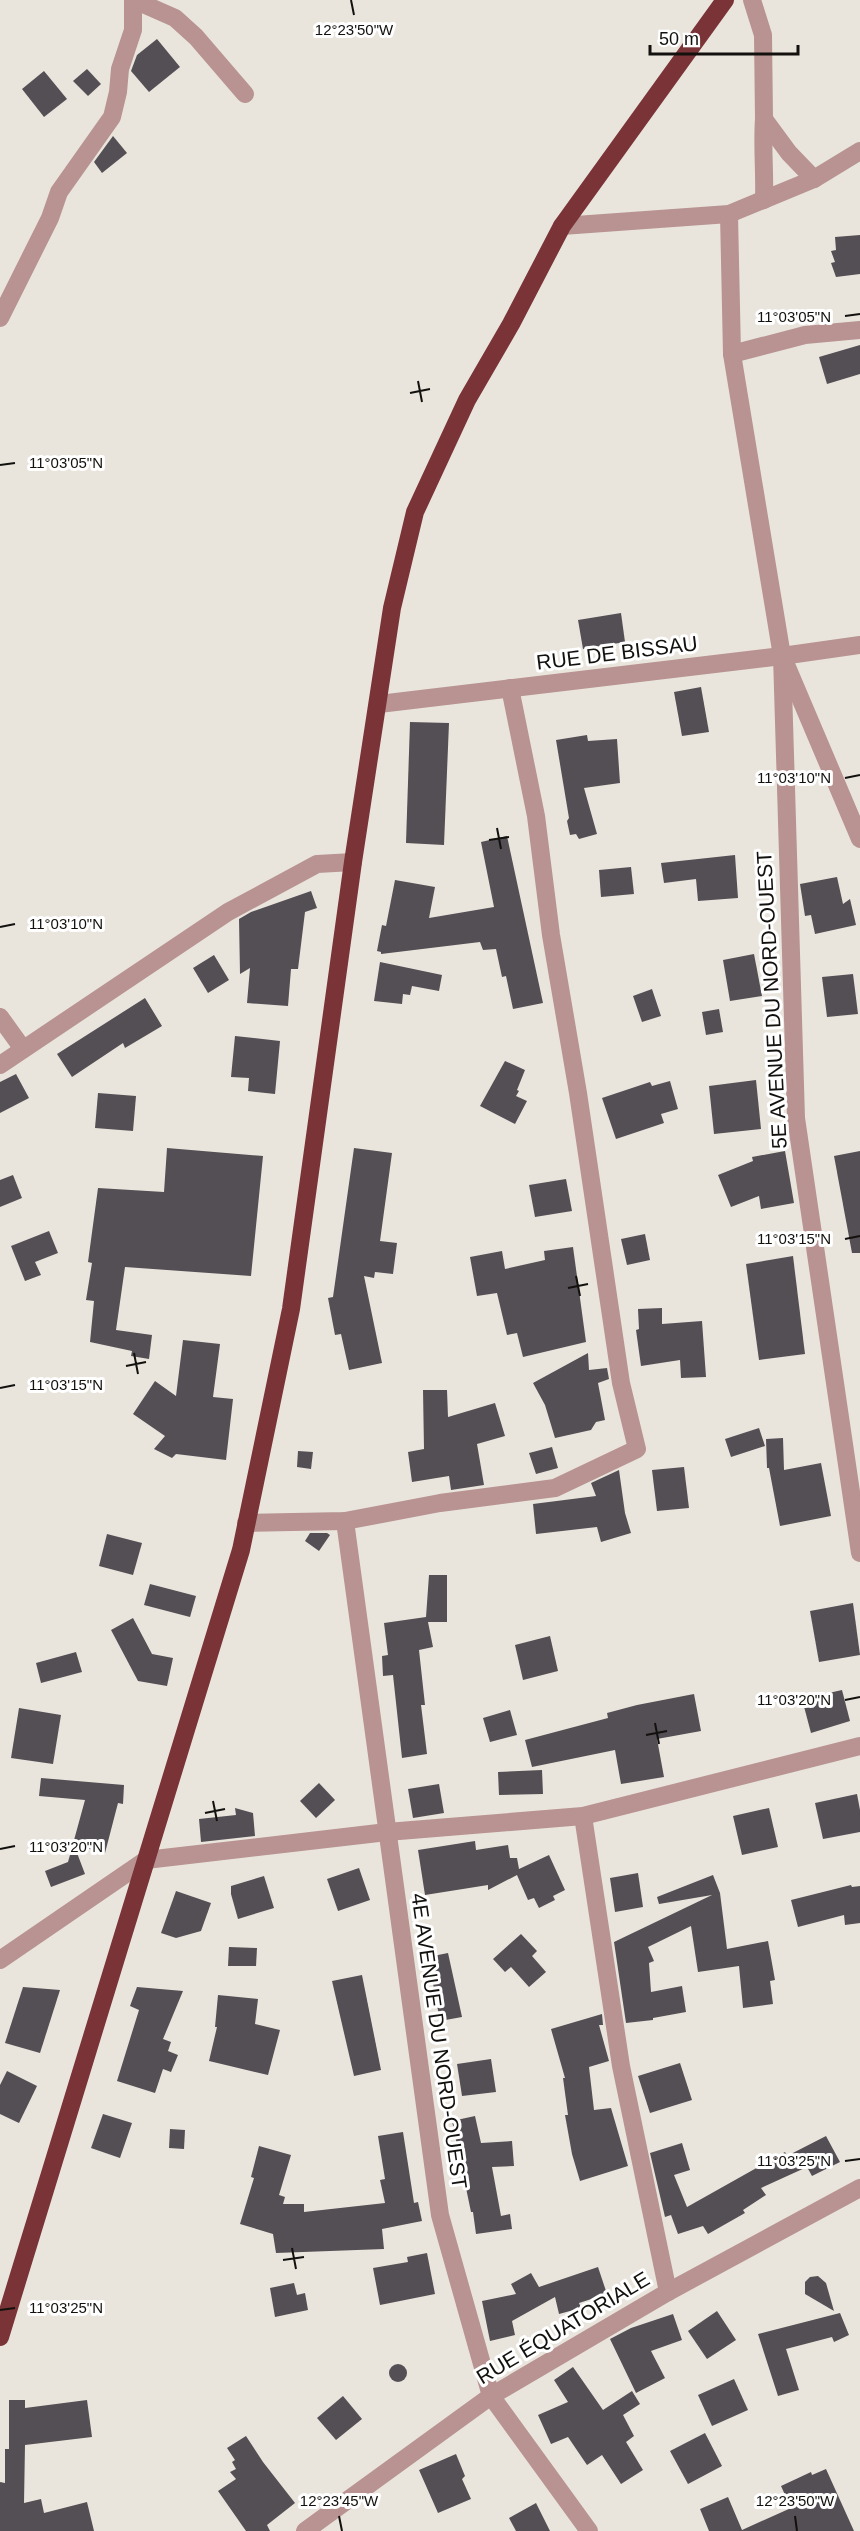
<svg xmlns="http://www.w3.org/2000/svg" width="860" height="2531" font-family="Arial,sans-serif">
	<style>
		.building { fill: #544f54 }
		.lines { fill: none; stroke-linecap: round; stroke-linejoin: round }
		.street { stroke: #b89392; stroke-width: 18 }
		.highway { stroke: #7a3336; stroke-width: 18 }
		.ticks { fill: none; stroke: #12110e; stroke-width: 2 }
		.labels { text-anchor: middle; stroke-width: 6; stroke-linejoin: round; paint-order: stroke }
		.street-label { font-size: 21px; fill: #12110e; stroke: #fff }
		.ticks-label { font-size: 15px; text-anchor: middle; fill: #12110e; stroke: #fff; stroke-width: 6; stroke-linejoin: round; paint-order: stroke }
	</style>
	<rect width="100%" height="100%" fill="#e9e5dd"/>
	<g class="building">
		<path d="M157 39 180 67 149 92 131 71 137 55Z"/>
		<path d="M87 69 101 84 88 96 73 81Z"/>
		<path d="M44 71 67 99 44 117 22 89Z"/>
		<path d="M113 136 127 153 102 173 94 162Z"/>
		<path d="M860 235V274L836 277 831 263 835 262 831 251 836 250 835 237Z"/>
		<path d="M860 345V374L827 384 819 357Z"/>
		<path d="M621 613 625 642 583 649 578 620Z"/>
		<path d="M701 687 709 732 682 736 674 692Z"/>
		<path d="M410 722 449 723 444 845 406 843Z"/>
		<path d="M587 735 588 741 617 739 620 783 584 788 597 834 579 839 576 834 570 835 567 821 569 818 556 740Z"/>
		<path d="M507 836 543 1003 513 1009 506 976 502 977 496 949 483 950 480 942 381 954V952L377 951 382 925 386 926 395 880 435 887 429 918 494 907 481 842Z"/>
		<path d="M735 855 738 898 698 901 696 879 664 883 661 863Z"/>
		<path d="M631 867 634 894 601 897 599 870Z"/>
		<path d="M837 877 843 904 850 899 856 925 815 934 811 915 805 916 800 884Z"/>
		<path d="M311 891 317 908 305 912 298 969H291L288 1006 247 1003 250 968 240 974 239 919 251 912Z"/>
		<path d="M754 954 762 996 730 1001 723 960Z"/>
		<path d="M214 955 229 980 208 993 193 968Z"/>
		<path d="M380 962 442 975 439 991 412 986 410 995 403 994 402 1004 374 1001Z"/>
		<path d="M853 974 858 1014 827 1017 822 977Z"/>
		<path d="M652 989 661 1016 642 1022 633 996Z"/>
		<path d="M145 998 162 1026 125 1048 123 1043 72 1077 57 1054Z"/>
		<path d="M719 1009 723 1032 706 1035 702 1012Z"/>
		<path d="M235 1036 280 1041 275 1094 248 1091 249 1078 231 1077Z"/>
		<path d="M505 1061 525 1070 517 1090 519 1091 516 1096 527 1101 515 1124 480 1106Z"/>
		<path d="M16 1074 29 1098 0 1113V1082Z"/>
		<path d="M756 1080 761 1129 714 1134 709 1086Z"/>
		<path d="M670 1081 678 1109 661 1114 664 1123 616 1139 602 1098 650 1082 652 1086Z"/>
		<path d="M98 1093 136 1096 133 1131 95 1128Z"/>
		<path d="M167 1148 263 1156 251 1276 125 1267 116 1330 152 1335 149 1359 131 1356 132 1351 90 1342 94 1301 86 1300 92 1263 88 1262 98 1188 164 1192Z"/>
		<path d="M354 1148 392 1153 380 1241 397 1243 393 1274 375 1272 374 1278 364 1276 382 1363 349 1370 341 1334 335 1335 328 1298 333 1297Z"/>
		<path d="M785 1151 794 1203 761 1209 759 1196 731 1207 718 1175 753 1161 752 1157Z"/>
		<path d="M860 1151V1253H852L834 1156Z"/>
		<path d="M13 1175 22 1198 0 1207V1180Z"/>
		<path d="M566 1179 572 1211 535 1217 529 1185Z"/>
		<path d="M49 1231 58 1253 35 1262 41 1275 25 1281 11 1246Z"/>
		<path d="M645 1234 650 1260 627 1265 621 1239Z"/>
		<path d="M573 1247 586 1342 523 1357 517 1333 507 1335 497 1293 477 1296 470 1257 502 1251 505 1269 545 1260 544 1251Z"/>
		<path d="M793 1256 805 1354 759 1360 746 1264Z"/>
		<path d="M662 1308V1324L702 1321 706 1377 681 1378 680 1360 641 1366 636 1330 639 1329 638 1309Z"/>
		<path d="M183 1340 220 1344 213 1397 233 1399 226 1460 176 1454 172 1458 154 1449 165 1436 133 1414 155 1381 176 1396Z"/>
		<path d="M588 1353 589 1370 607 1368 609 1379 598 1383 605 1420 596 1422 591 1430 555 1438 545 1405 533 1383Z"/>
		<path d="M423 1390H447L448 1417 495 1403 505 1436 477 1444 484 1485 451 1490 449 1476 412 1482 408 1452 424 1449Z"/>
		<path d="M759 1428 765 1446 731 1457 725 1439Z"/>
		<path d="M783 1438 784 1470 821 1463 831 1516 780 1526 769 1468H767L766 1439Z"/>
		<path d="M552 1447 558 1468 536 1474 529 1453Z"/>
		<path d="M298 1451 313 1452 311 1469 297 1467Z"/>
		<path d="M684 1467 689 1508 657 1511 652 1470Z"/>
		<path d="M619 1470 625 1513 631 1533 601 1542 597 1527 536 1534 533 1504 596 1496 591 1483Z"/>
		<path d="M310 1533H327L330 1535 319 1551 305 1541Z"/>
		<path d="M107 1534 142 1543 133 1575 99 1566Z"/>
		<path d="M429 1575H447V1622H428L433 1647 419 1650 425 1705H421L427 1754 402 1758 393 1675 383 1676 382 1656 388 1655 384 1623 426 1617Z"/>
		<path d="M150 1584 196 1596 190 1617 144 1605Z"/>
		<path d="M853 1603 860 1655 819 1662 810 1611Z"/>
		<path d="M133 1618 152 1654 173 1658 167 1686 138 1681 111 1630Z"/>
		<path d="M550 1636 558 1671 523 1680 515 1645Z"/>
		<path d="M76 1652 82 1672 41 1683 36 1663Z"/>
		<path d="M842 1690 850 1721 811 1733 802 1699Z"/>
		<path d="M694 1694 701 1731 657 1739 664 1777 621 1784 615 1750 532 1767 525 1740 608 1718 607 1713 637 1705Z"/>
		<path d="M19 1708 61 1715 53 1764 11 1758Z"/>
		<path d="M510 1710 517 1735 490 1742 483 1718Z"/>
		<path d="M542 1770 543 1794 499 1795 498 1772Z"/>
		<path d="M41 1778 124 1785 123 1804 118 1803 105 1853 74 1845 85 1874 51 1887 45 1871 68 1862 85 1800 39 1796Z"/>
		<path d="M319 1783 335 1800 316 1818 300 1801Z"/>
		<path d="M439 1784 444 1813 413 1818 408 1789Z"/>
		<path d="M857 1794 860 1810V1832L823 1839 815 1803Z"/>
		<path d="M235 1808 253 1813 255 1836 201 1842 199 1819 236 1815Z"/>
		<path d="M769 1808 778 1847 742 1855 733 1816Z"/>
		<path d="M475 1841 476 1850 508 1845 510 1858H517L519 1869 549 1855 565 1890 553 1896 555 1900 539 1908 534 1898 528 1900 517 1875 488 1890V1885L425 1895 418 1850Z"/>
		<path d="M359 1868 370 1900 338 1911 327 1879Z"/>
		<path d="M638 1873 643 1907 615 1912 610 1878Z"/>
		<path d="M713 1875 720 1893 727 1949 768 1941 775 1980 770 1981 773 2004 743 2008 739 1966 698 1972 691 1926 648 1947 654 1961 649 1963 651 1992 682 1986 686 2012 653 2018V2020L626 2023 614 1942 712 1895 659 1904 657 1897Z"/>
		<path d="M264 1876 274 1908 238 1919 231 1894V1886Z"/>
		<path d="M851 1885 852 1887 860 1886V1923L845 1925 844 1915 798 1927 791 1900Z"/>
		<path d="M176 1891 211 1903 201 1931 176 1938 161 1933Z"/>
		<path d="M521 1934 537 1951 532 1956 546 1972 529 1987 511 1967 505 1972 493 1959Z"/>
		<path d="M229 1947 257 1948 256 1966H228Z"/>
		<path d="M448 1953 462 2017 440 2021 428 1957Z"/>
		<path d="M362 1975 381 2070 354 2076 332 1981Z"/>
		<path d="M23 1987 60 1990 40 2053 5 2043Z"/>
		<path d="M137 1987 183 1991 163 2039 171 2042 168 2051 178 2055 171 2072 163 2069 155 2093 117 2081 139 2010 130 2006Z"/>
		<path d="M218 1995 258 1999 255 2024 280 2030 268 2075 209 2061 217 2027H215Z"/>
		<path d="M602 2014 603 2025H599L609 2061 589 2067 594 2110 611 2108 628 2166 580 2181 572 2154 565 2115H568L563 2078H565L551 2029Z"/>
		<path d="M491 2059 496 2092 462 2096 457 2064Z"/>
		<path d="M680 2063 692 2100 650 2113 638 2076Z"/>
		<path d="M7 2071 37 2086 19 2123 0 2114V2085Z"/>
		<path d="M103 2114 132 2123 120 2158 91 2148Z"/>
		<path d="M475 2116 481 2143 512 2141 514 2166 492 2167 501 2216 510 2214 512 2229 476 2234 473 2212H471L452 2121Z"/>
		<path d="M170 2129 185 2130 184 2149 169 2148Z"/>
		<path d="M403 2132 414 2203 418 2202 422 2221 382 2229 384 2249 276 2253 273 2234 240 2224 254 2178 251 2177 259 2146 291 2155 279 2195 285 2197 283 2204H304V2212L385 2203 380 2180 385 2179 378 2136Z"/>
		<path d="M826 2136 840 2162 812 2176 807 2167 761 2188 766 2195 743 2210 745 2213 708 2234 703 2226 678 2234 671 2215 665 2217 650 2153 682 2143 690 2170 674 2175 687 2207 785 2152 787 2156Z"/>
		<path d="M427 2253 435 2294 380 2305 373 2268 408 2262 407 2257Z"/>
		<path d="M598 2267 607 2294 579 2303 581 2308 559 2314 555 2297 512 2321 515 2335 490 2341 482 2301 516 2294 511 2284 531 2273 539 2287Z"/>
		<path d="M818 2276 826 2283 834 2311 805 2294V2282L810 2277Z"/>
		<path d="M294 2283 297 2295 305 2293 308 2310 275 2317 270 2288Z"/>
		<path d="M717 2311 736 2340 707 2359 688 2331Z"/>
		<path d="M840 2313 849 2335 834 2342 832 2337 786 2349 799 2390 778 2396 758 2334Z"/>
		<path d="M673 2314 682 2340 651 2351 665 2378 636 2393 610 2339 631 2328Z"/>
		<circle cx="398" cy="2373" r="9"/>
		<path d="M573 2367 603 2410 632 2391 640 2404 623 2415 634 2436 626 2442 643 2470 621 2484 602 2455 587 2465 568 2437 551 2444 538 2415 568 2402 554 2380Z"/>
		<path d="M734 2379 748 2410 712 2426 698 2395Z"/>
		<path d="M343 2396 362 2419 336 2440 317 2418Z"/>
		<path d="M9 2400H25V2408L87 2400 92 2437 25 2445 24 2503 41 2499 44 2513 87 2502 94 2531H0V2482L5 2483V2449H9Z"/>
		<path d="M705 2433 722 2466 688 2484 670 2451Z"/>
		<path d="M246 2436 263 2462 295 2503 267 2525 270 2531H246L218 2491 236 2479 230 2472 236 2469 232 2462 235 2460 227 2448Z"/>
		<path d="M456 2454 465 2476 462 2479 471 2499 438 2513 419 2470Z"/>
		<path d="M826 2469 854 2531H709L700 2509 728 2497 742 2530 791 2508 781 2486 811 2472 812 2475Z"/>
		<path d="M536 2503 550 2531H516L509 2518Z"/>
	</g>
	<g class="lines">
		<g class="street">
			<path d="M139 0 141 3 175 18 196 37 245 94"/>
			<path d="M752 0 763 35 764 119 789 153 814 179"/>
			<path d="M764 200C765 172 762 146 764 119"/>
			<path d="M729 214 732 354 782 656 796 1118 860 1553"/>
			<path d="M562 226 729 214 814 179 860 151"/>
			<path d="M0 318 50 218 59 192 112 117 118 92 120 69 133 30V0"/>
			<path d="M732 354 805 335 860 330"/>
			<path d="M787 667 860 839"/>
			<path d="M379 704 782 656 860 645"/>
			<path d="M0 1017 23 1049"/>
			<path d="M0 1065 228 912 317 864 353 862"/>
			<path d="M345 1521 440 2215 491 2396 589 2531"/>
			<path d="M246 1523 345 1521 440 1503 555 1488 637 1449 621 1383 578 1093 551 935 536 816 510 688"/>
			<path d="M583 1816 621 2066 668 2292"/>
			<path d="M0 1960 146 1860 387 1832 583 1816 860 1746"/>
			<path d="M305 2531 491 2396 668 2292 860 2188"/>
		</g>
		<path class="highway" d="M0 2337 241 1550 291 1309 353 862 392 608 415 512 467 400 511 324 562 226 725 0"/>
	</g>
	<path class="ticks" d="M351 0 354 15M845 316 860 314M418 381 422 402M410 393 430 389M0 465 15 463M845 778 860 775M497 828 501 849M489 840 509 837M0 927 15 924M845 1239 860 1236M576 1276 580 1296M568 1288 588 1284M134 1353 138 1374M126 1366 146 1362M0 1388 15 1385M845 1700 860 1697M655 1723 659 1744M646 1735 667 1731M213 1801 217 1821M205 1813 225 1809M0 1849 15 1846M845 2161 860 2159M292 2248 296 2269M283 2260 304 2257M0 2310 15 2308M339 2516 342 2531M795 2516 797 2531"/>
	<g class="labels">
		<g class="street-label">
			<text transform="translate(617 653) rotate(-7)" y="7">RUE DE BISSAU</text>
			<text transform="translate(772 1000) rotate(-93)" y="7">5E AVENUE DU NORD-OUEST</text>
			<text transform="translate(439 2041) rotate(82)" y="7">4E AVENUE DU NORD-OUEST</text>
			<text transform="translate(563 2328) rotate(-31)" y="7">RUE ÉQUATORIALE</text>
		</g>
	</g>
	<g class="ticks-label">
		<text x="354" y="35">12°23'50"W</text>
		<text x="794" y="322">11°03'05"N</text>
		<text x="66" y="468">11°03'05"N</text>
		<text x="794" y="783">11°03'10"N</text>
		<text x="66" y="929">11°03'10"N</text>
		<text x="794" y="1244">11°03'15"N</text>
		<text x="66" y="1390">11°03'15"N</text>
		<text x="794" y="1705">11°03'20"N</text>
		<text x="66" y="1852">11°03'20"N</text>
		<text x="794" y="2166">11°03'25"N</text>
		<text x="66" y="2313">11°03'25"N</text>
		<text x="339" y="2506">12°23'45"W</text>
		<text x="795" y="2506">12°23'50"W</text>
	</g>
	<path d="M650 45v9h148v-9" fill="none" stroke="#12110e" stroke-width="3"/>
	<text x="659" y="45" font-size="18" fill="#12110e" stroke="#ffffff" stroke-width="4.5" paint-order="stroke">50 m</text>
</svg>
